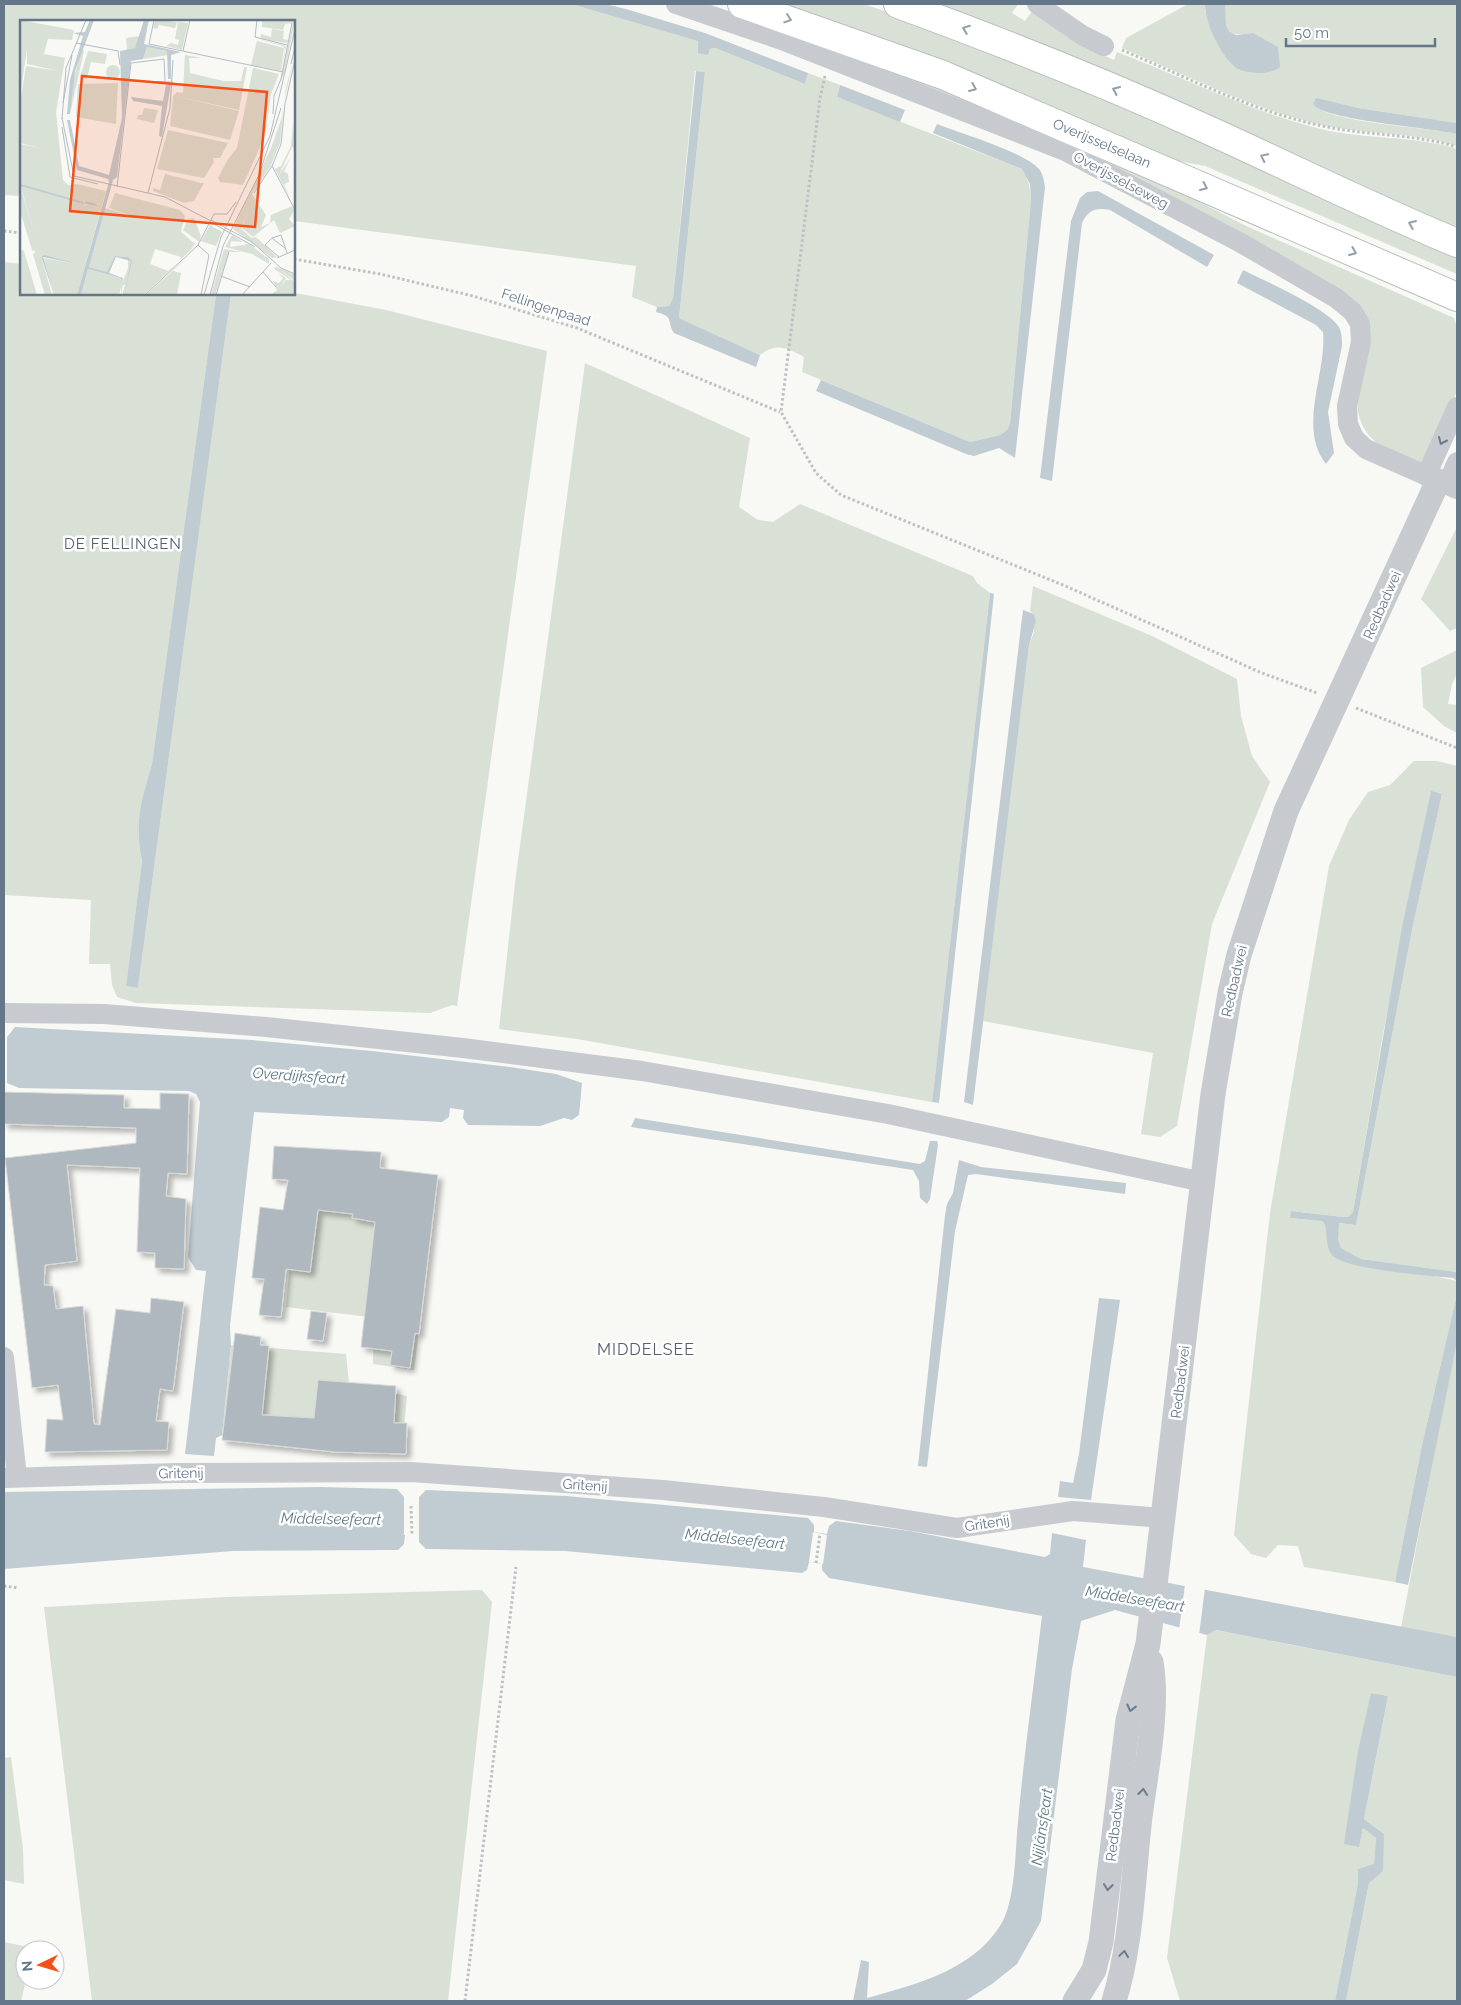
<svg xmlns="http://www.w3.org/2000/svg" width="1461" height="2005" font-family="Raleway,sans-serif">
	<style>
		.green { fill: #d9e0d5 }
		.water { fill: #c0ccd1 }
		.pier { fill: #f8f8f5 }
		.building { fill: #b0b8bf; stroke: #d9dad7; filter: url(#shadow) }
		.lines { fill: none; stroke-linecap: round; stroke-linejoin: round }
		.primary-casing { stroke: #babec2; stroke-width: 30 }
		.path { stroke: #bec1c3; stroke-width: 3; stroke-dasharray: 2.5 2.5; stroke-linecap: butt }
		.minor { stroke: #c7cbcf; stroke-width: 20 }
		.tertiary { stroke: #c7cbcf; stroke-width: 25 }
		.primary { stroke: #fff; stroke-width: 28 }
		.oneway { stroke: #92a0ac }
		.oneway2 { stroke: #697b8c }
		.labels { text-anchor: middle; stroke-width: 5; stroke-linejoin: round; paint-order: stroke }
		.street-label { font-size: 14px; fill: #647789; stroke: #fff }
		.neighbourhood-label { font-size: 15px; letter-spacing: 1px; fill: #53616d; stroke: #fff }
		.water-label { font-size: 15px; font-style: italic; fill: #5f7a84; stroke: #fff }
		.quarter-label { font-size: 16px; letter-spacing: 1px; fill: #53616d; stroke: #fff }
		.inset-road { fill: none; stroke: #b4bcc4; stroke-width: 1 }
		.view { fill: #f45018; fill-opacity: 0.15; stroke: #f45018; stroke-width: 2.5 }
		.inset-edge { fill: none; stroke: #647789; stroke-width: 2.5 }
	</style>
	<defs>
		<filter id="shadow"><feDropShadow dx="4.5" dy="4.5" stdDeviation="2.5" flood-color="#0004"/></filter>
	</defs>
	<rect width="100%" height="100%" fill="#f8f8f5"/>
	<g class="green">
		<path d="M4 4H571L699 41 698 53 715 48 805 84 808 73 840 85 837 97 1022 169C1029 180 1030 187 1031 200L1010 423 1007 430 1000 435 970 442 802 372 804 357C787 348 777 342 760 355L679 318 705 72 695 71 673 298 669 306 657 307 632 297 636 266 294 221V21H21V196L4 195Z"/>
		<path d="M698 4H709L909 75 1138 170 1244 225 1454 318 1457 328V391L1425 465C1412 460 1397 456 1385 449 1339 419 1362 376 1370 332L1134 178Z"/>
		<path d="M776 4H863L894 14 1054 75 1457 255V274L1205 166 1163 158Z"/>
		<path d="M928 4H1018L1012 13 1025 21 1033 10 1086 47 1114 60 1117 52C1185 78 1251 112 1321 129 1366 140 1413 135 1457 149V233Z"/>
		<path d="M1188 4H1205V11L1219 45 1253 33C1225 37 1225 30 1225 4H1457V123L1358 108 1316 99 1313 104C1327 123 1429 127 1457 134V146C1412 131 1364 135 1318 124 1250 108 1186 75 1122 48L1126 38Z"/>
		<path d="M4 262 21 264V294H216L152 764C141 801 134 822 142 861L126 986 138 988 231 294 294 293 312 296 386 310 547 351 457 1006 452 1005 430 1013 136 1003 117 997 112 985 110 964H89L91 900 4 895Z"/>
		<path d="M585 363 750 438 739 507 758 520 773 522 800 504 973 576 977 583 990 593 932 1102 577 1039 499 1029 515 883Z"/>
		<path d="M1457 527V628L1450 631 1421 599Z"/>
		<path d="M1033 586 1152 636 1237 679 1241 716 1252 756 1270 782 1212 924 1177 1126 1160 1137 1141 1134 1153 1053 983 1021 1029 645 1034 632V614L1030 611Z"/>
		<path d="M1457 650V674L1452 684 1448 704 1457 705V733L1444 726 1423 707 1421 668Z"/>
		<path d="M1414 761H1437L1457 766V1272L1361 1259 1341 1248 1338 1239V1223L1356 1225 1412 930 1442 794 1431 792 1383 1034 1353 1212 1348 1217H1343L1292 1211 1290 1218 1322 1221 1325 1225 1331 1254 1457 1281V1294L1422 1445 1395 1582 1304 1567 1298 1546 1278 1545 1266 1558 1251 1554 1234 1535 1270 1213 1329 866 1349 820 1368 792 1390 785Z"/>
		<path d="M299 1157 375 1174 438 1179 414 1370 373 1364 374 1323 369 1317 286 1307Z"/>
		<path d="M1457 1342V1637L1401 1628 1436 1443Z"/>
		<path d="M231 1345 346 1354 349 1384 407 1396 402 1448 222 1435Z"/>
		<path d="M482 1590 492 1602 448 2001H92L44 1607 227 1597Z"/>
		<path d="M1215 1630 1457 1677V2001H1346L1369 1883 1384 1834 1364 1819 1388 1696 1371 1693 1359 1847 1363 1828 1376 1838 1374 1865 1358 1869V1883L1335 2001H1180L1167 1958 1207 1635Z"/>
		<path d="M11 1757 23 1849 24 1884 4 1880V1758Z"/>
		<path d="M4 1942 33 1948V1950H25L26 1980 21 2001H4Z"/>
	</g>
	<g class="water">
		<path d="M571 4H605L626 9 705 33 808 73 805 84 715 48 710 49 708 55 698 53V41Z"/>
		<path d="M1205 4H1225L1226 25 1229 31 1236 35 1253 33 1278 47 1280 67C1274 72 1266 73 1258 73 1250 72 1242 72 1235 67 1220 54 1205 23 1205 4Z"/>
		<path d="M696 71 705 72 679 318 760 355 756 367 674 333C666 320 675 317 656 312L657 307 669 306 673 298Z"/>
		<path d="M840 85 905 110 900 122 837 97Z"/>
		<path d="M1316 98 1358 108 1457 123V134C1433 128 1322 120 1313 104Z"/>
		<path d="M937 124C962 134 1022 151 1039 169 1043 174 1044 181 1045 187L1015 458 999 448 974 456 966 454 816 391 821 380 970 442 1000 435 1007 430 1010 423 1031 200 1030 184 1022 169 933 133Z"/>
		<path d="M1098 191 1214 255 1207 267 1110 210C1096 207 1088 210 1082 223L1052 481 1040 478 1071 221 1080 198 1087 192Z"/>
		<path d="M1243 270C1265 281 1327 308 1339 327 1342 334 1342 339 1342 346L1328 412 1334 453 1326 464C1297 427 1327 373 1323 332L1316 325 1237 283Z"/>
		<path d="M216 294H231L138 988 126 986 142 861C134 822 141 801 152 764Z"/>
		<path d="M990 593 994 594 939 1103 932 1102Z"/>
		<path d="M1023 610 1034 614 1036 621 1029 645 973 1105 964 1102Z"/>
		<path d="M1431 791 1442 794 1412 930 1356 1225 1339 1223 1338 1239 1341 1248 1361 1259 1457 1272V1281L1453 1278C1432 1276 1342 1269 1332 1255 1326 1248 1327 1234 1325 1225L1322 1221 1290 1218 1291 1211 1343 1217H1348L1353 1212 1402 927Z"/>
		<path d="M15 1027 252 1040 372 1051 510 1067 556 1074 582 1083 579 1115 572 1120 564 1118 540 1126 468 1125 463 1118 464 1110 450 1108 449 1117 442 1122 254 1112 230 1326 231 1345 222 1435 216 1438 214 1456 185 1454 206 1271 196 1270 188 1257 200 1102 196 1094 189 1091 19 1088 7 1083V1037Z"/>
		<path d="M635 1118 920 1164 925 1161 930 1141H937L938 1145 930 1199 927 1204 920 1198 919 1181 913 1170 631 1127Z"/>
		<path d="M959 1160 981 1167 1126 1183 1125 1194 976 1174 968 1175 955 1231 927 1467 918 1466 945 1215 947 1204 953 1193Z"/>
		<path d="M1457 1294V1342L1408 1585 1395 1582 1422 1445Z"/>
		<path d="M1099 1298 1120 1300 1091 1500 1058 1497 1060 1481 1073 1483 1079 1454Z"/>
		<path d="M321 1487 397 1489 404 1497V1506H419V1497L426 1490 566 1496 808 1518 814 1525V1532L827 1534 829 1526 836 1521 910 1531 1045 1557 1050 1554 1052 1533 1086 1540 1083 1567 1457 1637V1677L1216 1630 1207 1635 1115 1610 1081 1621 1072 1669 1041 1921 1017 1964 992 1984 965 2001H853L861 1960 869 1962 867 1998C916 1984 971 1971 1000 1926 1016 1902 1015 1850 1018 1822 1024 1753 1034 1684 1042 1616L829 1578 822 1570V1564L809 1562 807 1570 802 1573 565 1551 426 1549 419 1542V1535H405L404 1544 398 1550 233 1551 4 1569V1492Z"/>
		<path d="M1371 1693 1388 1696 1364 1819 1384 1834 1383 1871 1369 1883 1346 2001H1335L1358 1883V1869L1374 1864 1376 1838 1363 1828 1359 1847 1344 1844 1358 1751Z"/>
	</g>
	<g class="pier">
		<rect x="404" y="1506" width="15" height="29"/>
		<path d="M813 1532 827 1535 823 1564 809 1562Z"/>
		<path d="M1185 1585 1205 1588 1199 1635 1179 1630Z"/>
	</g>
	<g class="building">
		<path d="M4 1092 124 1095V1108L160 1109V1093L189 1094 187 1174 168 1173 166 1196 186 1199 184 1269 155 1268V1253L137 1252 140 1168 67 1165 77 1261 45 1265 44 1285 53 1286 56 1309 83 1306 94 1424 100 1425 116 1309 150 1313 151 1298 184 1302 173 1391 160 1389 156 1421 169 1422 167 1450 45 1452 47 1419 63 1420 58 1385 32 1388 5 1158 136 1143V1128L4 1124Z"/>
		<path d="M274 1146 381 1152 380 1168 438 1175 419 1334 415 1333 410 1368 390 1365 392 1351 361 1347 375 1222 352 1218 353 1214 318 1210 310 1272 286 1269 281 1317 259 1315 264 1279 252 1278 260 1207 283 1210 288 1180 272 1179Z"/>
		<path d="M311 1311 327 1313 323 1341 307 1339Z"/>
		<path d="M235 1333 261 1337 260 1345 269 1346 262 1415 314 1418 318 1380 396 1386 394 1423H407L406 1454 335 1452 222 1440Z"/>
	</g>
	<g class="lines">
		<defs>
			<g id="primary">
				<path d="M742 4 943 75 1457 297"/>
				<path d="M898 4C1002 42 1105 83 1206 129 1290 167 1372 208 1457 243"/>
			</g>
		</defs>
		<use href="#primary" class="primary-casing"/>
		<g class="path">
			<path d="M1122 50C1186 77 1250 110 1318 125 1364 136 1412 133 1457 147"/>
			<path d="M825 76 820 98 781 412 816 473 841 495 1063 585 1262 673 1317 693"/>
			<path d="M4 231 21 233"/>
			<path d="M294 259 380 274 473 296 577 328 780 412"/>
			<path d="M1356 708 1457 748"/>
			<path d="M411 1506 412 1535"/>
			<path d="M816 1563 820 1534"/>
			<path d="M4 1586 19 1588"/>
			<path d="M465 2001 516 1567"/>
		</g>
		<g class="minor">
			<path d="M676 4 779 39 1065 151 1241 243 1336 298 1353 312 1360 324 1361 342 1347 406 1348 424 1354 438 1366 449 1457 489"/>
			<path d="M1037 4 1082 35 1104 46"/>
			<path d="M1426 476 1457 407"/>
			<path d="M1447 485 1457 462"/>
			<path d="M4 1013 104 1014 266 1027 463 1048 642 1071 888 1114 1203 1182"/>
			<path d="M4 1357 17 1477"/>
			<path d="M4 1478 176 1473 411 1472 663 1490 824 1507 957 1528 1073 1511 1163 1518"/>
		</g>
		<g class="tertiary">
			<path d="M1075 2001 1094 1970 1101 1942 1128 1720 1148 1644 1213 1094 1230 993 1239 955 1286 811 1438 481"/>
			<path d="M1114 2001C1132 1944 1133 1876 1140 1817 1146 1771 1159 1706 1151 1662"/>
		</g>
		<use href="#primary" class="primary"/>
	</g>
	<defs><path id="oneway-chevron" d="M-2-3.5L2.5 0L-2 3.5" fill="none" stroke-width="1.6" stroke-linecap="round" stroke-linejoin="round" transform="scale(1.25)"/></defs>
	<g class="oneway">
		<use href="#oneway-chevron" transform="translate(788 19) rotate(19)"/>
		<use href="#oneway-chevron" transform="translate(966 29) rotate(-159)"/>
		<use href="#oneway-chevron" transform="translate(973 88) rotate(23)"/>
		<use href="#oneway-chevron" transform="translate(1116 90) rotate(-156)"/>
		<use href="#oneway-chevron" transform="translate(1264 157) rotate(-154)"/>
		<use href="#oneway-chevron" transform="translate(1204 187) rotate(24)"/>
		<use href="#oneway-chevron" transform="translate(1412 224) rotate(-157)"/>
		<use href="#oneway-chevron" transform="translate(1353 252) rotate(23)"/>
	</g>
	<g class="oneway2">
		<use href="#oneway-chevron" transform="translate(1442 441) rotate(114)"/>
		<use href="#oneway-chevron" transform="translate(1131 1708) rotate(104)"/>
		<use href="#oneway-chevron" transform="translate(1143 1792) rotate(-83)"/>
		<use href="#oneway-chevron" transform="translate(1108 1887) rotate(97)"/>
		<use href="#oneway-chevron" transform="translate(1124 1954) rotate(-82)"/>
	</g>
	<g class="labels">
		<g class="street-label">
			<text transform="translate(1102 143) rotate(23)" y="5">Overijsselselaan</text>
			<text transform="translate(1121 180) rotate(28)" y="5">Overijsselseweg</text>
			<text transform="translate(546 307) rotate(18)" y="5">Fellingenpaad</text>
			<text transform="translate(1382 605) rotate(-66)" y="5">Redbadwei</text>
			<text transform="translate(1234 981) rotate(-77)" y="5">Redbadwei</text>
			<text transform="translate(1180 1382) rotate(-83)" y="5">Redbadwei</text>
			<text transform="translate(181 1473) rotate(-1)" y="5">Gritenij</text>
			<text transform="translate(585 1485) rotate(4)" y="5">Gritenij</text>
			<text transform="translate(987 1523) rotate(-9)" y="5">Gritenij</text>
			<text transform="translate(1115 1825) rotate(-83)" y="5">Redbadwei</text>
		</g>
		<g class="neighbourhood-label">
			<text x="123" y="549">DE FELLINGEN</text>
		</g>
		<g class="water-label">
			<text transform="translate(299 1076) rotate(4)" y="5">Overdijksfeart</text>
			<text transform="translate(331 1519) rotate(1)" y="5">Middelseefeart</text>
			<text transform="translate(735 1539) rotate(6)" y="5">Middelseefeart</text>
			<text transform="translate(1135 1599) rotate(9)" y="5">Middelseefeart</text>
			<text transform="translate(1042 1827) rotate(-82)" y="5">Nijlânsfeart</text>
		</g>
		<g class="quarter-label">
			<text x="646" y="1355">MIDDELSEE</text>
		</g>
	</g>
	<g transform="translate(20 20)">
		<rect width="275" height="275" fill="#f8f8f5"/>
		<path d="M0 0 54 10 52 20 28 19 24 34 45 38 36 92 43 160 48 165 57 164 86 171 57 275H34L23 238 62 245 24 235 22 239 32 275H25L13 234 16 232 12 230 0 191V165L15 216 1 165 66 185H79L66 181 63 184 1 164 0 124 20 128 0 123V84L6 46 39 51 7 44V29L0 77ZM135 0 157 2 155 8 139 5 137 9 133 8ZM242 0H275L265 51 260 63 273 3 265 4 263 10 242 7ZM158 2 168 3 162 30 146 26 151 23 158 25 159 20 155 19ZM252 9 264 11 263 19 268 20 267 23 240 19 241 14 251 17ZM120 16 115 28 107 30 106 18ZM237 19 264 25 266 27 261 51 231 45 237 21 264 28 261 50 265 29 263 26ZM127 27 147 31 148 35 123 39ZM62 29 64 31 50 94 53 60ZM68 31 87 34 85 44 71 42 67 59 60 57ZM275 34 264 81 260 123 250 147 232 174 246 195 241 207 250 203 251 195 272 186 274 191 269 199 275 206 260 213 254 200 233 217 222 208 227 192 221 209 232 218 236 217 257 237 252 238 213 209 251 128 262 97 266 67ZM165 35 182 38H169L170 53 203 61H221L224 47H227L219 90 155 76 219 91 210 120 150 106 153 76 157 72 163 73ZM86 52a7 7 0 1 1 14 0a7 7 0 1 1-14 0ZM233 48 259 54 251 74 245 116 223 165 200 162 198 158 208 139 217 128ZM98 63 96 104 56 97 58 64ZM124 88 138 90 134 103 117 99 118 95H122ZM273 103 275 128 272 127 259 155 271 137 264 151 268 154 269 162 264 164 269 177 255 149 261 146 271 126ZM148 110 208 123 200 138H193L194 142 184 158 137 149ZM145 154 181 163H184L174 181 164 183 133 171V168L140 170ZM95 173 160 190 165 196 161 212 175 224 168 231 176 225 160 240 161 237 135 229 130 244 148 251 159 242 124 275H102L105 265H103L101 275V267L99 275H61L68 249 101 258 102 263 108 248V237L96 236 87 252 69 247 85 188 117 198 89 188ZM174 198 181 216 179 222 163 210 168 199ZM190 205 202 212 196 226 181 221ZM212 215 223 222 211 221 210 227 229 224 249 239V244L232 234 205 227ZM0 229 4 231 17 275H0ZM176 229 153 251 161 253 157 275H126ZM204 229 222 232H209L195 275H191ZM257 247 275 255V261L257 248 275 262V275H251L257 270 253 261 259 263 263 258 258 253 266 258 263 263 261 267 266 260H271L253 248Z" fill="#d9e0d5"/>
		<path d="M70 0H74L55 51 50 94H47L50 60 63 16 53 13 65 12ZM124 0H129L124 24 161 32 151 35V59H148L147 31 127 27 123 39 111 41 97 157 93 160 69 247 87 252 95 236 108 237 112 241 104 275 111 241 96 237 89 253 103 258 102 263 101 258 68 249 61 275H57L89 162 88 159 57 150 47 100H50L59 146 89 155 102 98 100 31 115 28ZM151 64 142 117 139 116 142 86 113 81 111 77 143 81 146 65ZM0 161 1 164 63 182 64 184 66 181 74 183 79 186 63 184 1 166 15 216ZM25 235 62 245 23 237 34 275 22 239V236Z" fill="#c0ccd1"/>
		<path class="inset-road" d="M134 0 129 24 263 52M237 0 235 17 267 25M56 23 98 31 100 45M163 31 170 0M271 44 275 27M110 61 153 62M43 83 52 35M253 94 254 76 261 59 272 3M42 98 54 156 145 177 191 201M42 99 46 48 66 0M42 107 50 157 78 164M252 146 275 190M97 167 111 43 144 39 145 61M128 173 150 88 153 40M234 173 252 146 261 124 265 84 275 40M191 200 232 222 261 248 275 254M194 204 235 227M252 218 245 225 259 237M178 225 189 235 181 275M266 229 252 218 261 215 267 233M257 238 275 230M243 252 256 267M201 256 230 267M125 275 178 225 194 194H207L216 182M184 275 201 217 250 116 275 9M190 275 203 226 239 155 261 88M196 275 209 232M222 275 251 243"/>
		<path class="view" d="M62 56 247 72 235 207 50 191Z"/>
		<rect width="275" height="275" class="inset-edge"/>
	</g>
	<rect width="1461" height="2005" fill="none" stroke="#647789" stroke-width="10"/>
	<g transform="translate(40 1965) rotate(265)"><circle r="24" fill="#ffffff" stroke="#c1c9d0"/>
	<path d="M0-4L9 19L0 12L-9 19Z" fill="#f45018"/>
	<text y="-8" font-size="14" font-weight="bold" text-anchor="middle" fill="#647789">N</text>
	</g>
	<path d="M1286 38v8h149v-8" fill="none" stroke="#647789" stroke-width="2.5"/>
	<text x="1294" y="38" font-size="15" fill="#647789" stroke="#ffffff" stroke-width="4" paint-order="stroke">50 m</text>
</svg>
